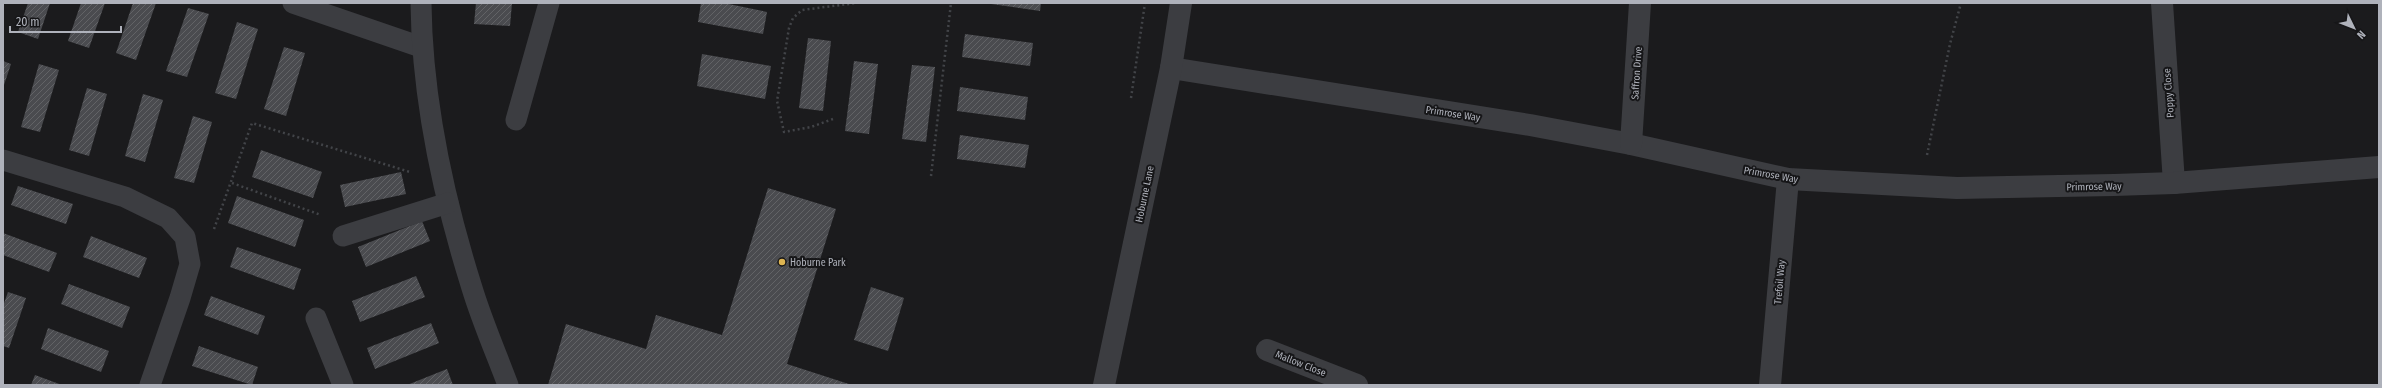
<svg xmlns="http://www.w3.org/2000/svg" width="2382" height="388" font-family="'Fira Sans Condensed',sans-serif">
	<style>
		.building { fill: url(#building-hatch) }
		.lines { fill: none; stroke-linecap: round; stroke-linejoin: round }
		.path { stroke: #424448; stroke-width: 2.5; stroke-dasharray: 2 3; stroke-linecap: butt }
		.lane { stroke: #3c3d41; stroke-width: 21 }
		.street { stroke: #3c3d41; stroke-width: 22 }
		.poi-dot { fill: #deb552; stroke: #161618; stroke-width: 1.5 }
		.labels { text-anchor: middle; stroke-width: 4; stroke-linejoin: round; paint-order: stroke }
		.street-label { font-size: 10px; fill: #afb2bb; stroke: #161618 }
		.poi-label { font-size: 10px; fill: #afb2bb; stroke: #161618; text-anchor: start }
	</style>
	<defs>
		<pattern id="building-hatch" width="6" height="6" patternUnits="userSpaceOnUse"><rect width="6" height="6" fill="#4a4b4f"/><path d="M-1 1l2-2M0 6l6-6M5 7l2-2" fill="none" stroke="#626366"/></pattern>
	</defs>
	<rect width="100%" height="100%" fill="#1b1b1d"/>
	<g class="building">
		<path d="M28 3H50L38 39 18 32Z"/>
		<path d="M81 3H105L89 48 68 41Z"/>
		<path d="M133 3H156L136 60 116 53Z"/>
		<path d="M476 3H512L510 26 474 24Z"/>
		<path d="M701 3H724L767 12 763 34 698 22Z"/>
		<path d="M984 3H1041L1040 11Z"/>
		<path d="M188 8 209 14 187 77 166 71Z"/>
		<path d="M237 22 258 29 236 99 215 93Z"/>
		<path d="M965 34 1033 43 1030 66 962 57Z"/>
		<path d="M808 38 831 41 823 111 799 108Z"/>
		<path d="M284 47 305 53 286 116 264 109Z"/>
		<path d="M702 54 771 66 765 99 697 86Z"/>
		<path d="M3 61 11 64 3 88Z"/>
		<path d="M854 61 878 64 869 134 845 131Z"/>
		<path d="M39 64 59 70 40 132 21 127Z"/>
		<path d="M912 65 935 67 926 142 902 139Z"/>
		<path d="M960 87 1028 97 1025 120 957 111Z"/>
		<path d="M87 88 107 94 89 156 69 150Z"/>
		<path d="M143 94 163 100 145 162 125 156Z"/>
		<path d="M193 116 212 122 194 183 174 178Z"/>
		<path d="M960 135 1029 145 1025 168 957 159Z"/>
		<path d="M261 150 322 172 313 198 252 177Z"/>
		<path d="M401 172 406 194 345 207 340 185Z"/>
		<path d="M18 186 73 204 66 224 11 205Z"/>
		<path d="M768 188 836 209 787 364 852 385H548L566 324 646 349 656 315 722 335Z"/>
		<path d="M237 196 304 220 295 247 228 223Z"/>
		<path d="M422 221 430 241 366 267 358 247Z"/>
		<path d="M3 233 57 253 49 272 3 255Z"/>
		<path d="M91 236 147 258 139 278 83 257Z"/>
		<path d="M237 247 301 269 294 290 230 267Z"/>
		<path d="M416 276 425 297 360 322 352 301Z"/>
		<path d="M69 284 130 307 122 328 61 304Z"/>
		<path d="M871 287 904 298 888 351 854 340Z"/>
		<path d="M8 292 26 298 9 348 3 346V306Z"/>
		<path d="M211 296 265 316 258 335 204 315Z"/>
		<path d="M431 323 439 343 375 369 367 348Z"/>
		<path d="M48 328 109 351 101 372 41 349Z"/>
		<path d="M199 346 258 367 252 385 192 366Z"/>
		<path d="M447 369 453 385H407Z"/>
		<path d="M35 375 62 385H31Z"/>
	</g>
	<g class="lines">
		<g class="path">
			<path d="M1131 98 1145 3"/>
			<path d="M833 119 811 127 784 132 777 101 789 28 793 18 802 10 856 3"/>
			<path d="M1927 155 1950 44 1961 3"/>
			<path d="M931 176 951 3"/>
			<path d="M232 183 321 215"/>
			<path d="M214 229 252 123 410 172"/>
		</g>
		<g class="lane">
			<path d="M293 3 421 47"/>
			<path d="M421 3C422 100 443 196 472 288 482 321 496 353 508 385"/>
			<path d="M516 120 549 3"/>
			<path d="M3 160 125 197 168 218 185 237 190 264 180 298 150 385"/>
			<path d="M343 236 448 203"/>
			<path d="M316 318 343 385"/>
		</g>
		<g class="street">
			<path d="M2162 3 2174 183"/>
			<path d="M1171 68 1530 125 1631 144 1788 179 1957 188 2114 185 2174 183 2379 167"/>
			<path d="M1631 144 1640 3"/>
			<path d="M1267 350 1357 385"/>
			<path d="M1104 385 1171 68 1181 3"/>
			<path d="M1770 385 1788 179"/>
		</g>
	</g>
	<circle class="poi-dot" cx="782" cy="262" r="4"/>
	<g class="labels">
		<g class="street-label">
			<text transform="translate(1636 73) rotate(-86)" y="4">Saffron Drive</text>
			<text transform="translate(2168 93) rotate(-94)" y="4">Poppy Close</text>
			<text transform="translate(1453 113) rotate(9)" y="4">Primrose Way</text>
			<text transform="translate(1771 174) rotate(10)" y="4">Primrose Way</text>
			<text transform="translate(2094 186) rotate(-1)" y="4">Primrose Way</text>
			<text transform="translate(1144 194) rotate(-78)" y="4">Hoburne Lane</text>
			<text transform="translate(1779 282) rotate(-85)" y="4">Trefoil Way</text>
			<text transform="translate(1301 363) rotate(22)" y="4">Mallow Close</text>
		</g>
		<g class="poi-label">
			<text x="790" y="266">Hoburne Park</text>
		</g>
	</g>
	<rect width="2382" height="388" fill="none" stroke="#afb2bb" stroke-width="8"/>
	<g transform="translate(2354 28) rotate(133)" stroke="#161618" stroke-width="3" paint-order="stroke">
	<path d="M0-3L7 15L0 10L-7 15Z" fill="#afb2bb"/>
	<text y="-6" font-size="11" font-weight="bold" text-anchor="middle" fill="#afb2bb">N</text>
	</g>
	<path d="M10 26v6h111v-6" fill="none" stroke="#afb2bb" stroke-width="2"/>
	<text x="16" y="26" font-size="12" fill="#afb2bb" stroke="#161618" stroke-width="3" paint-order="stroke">20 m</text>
</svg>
